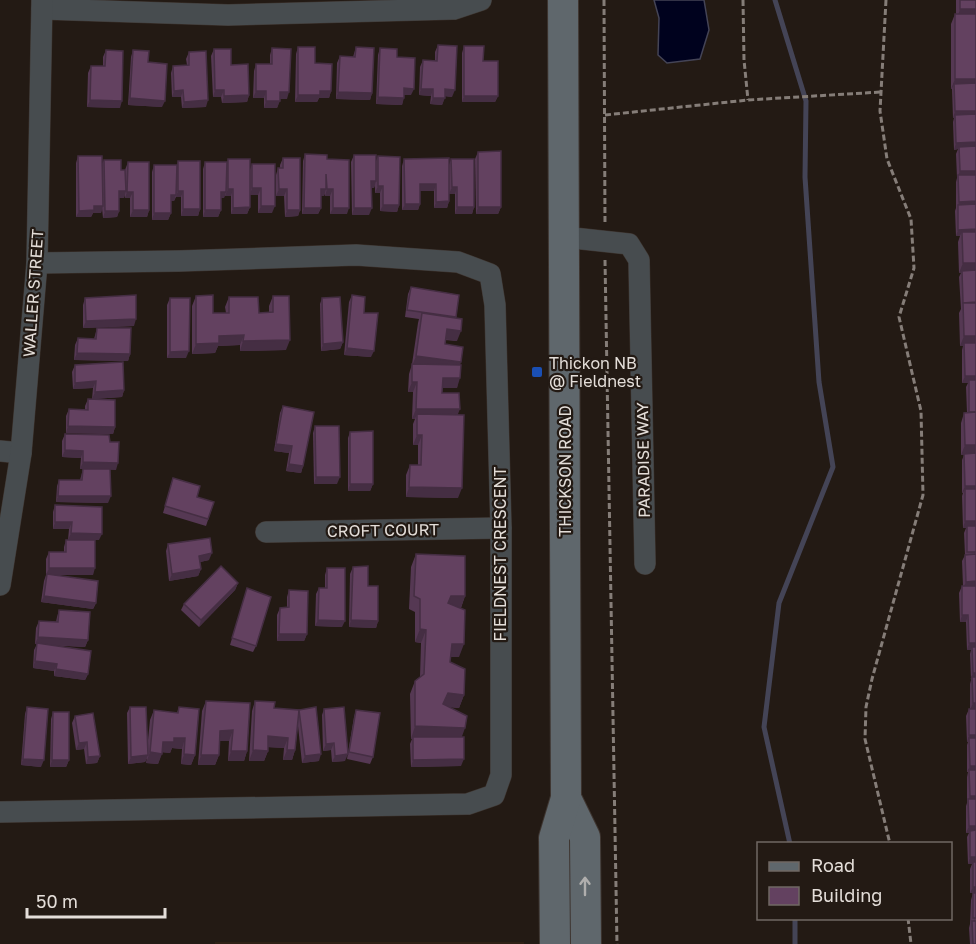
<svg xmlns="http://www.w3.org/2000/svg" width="976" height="944" font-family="'Golos Text',sans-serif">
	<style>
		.built { fill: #2e2015 }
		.water { fill: #00021e; stroke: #444456; stroke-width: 1.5 }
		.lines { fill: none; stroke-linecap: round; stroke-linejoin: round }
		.stream { stroke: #444456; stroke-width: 5 }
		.street-casing { stroke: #3e3530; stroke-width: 22 }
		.secondary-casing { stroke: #3e3530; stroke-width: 32 }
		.path { stroke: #857d78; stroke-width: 3; stroke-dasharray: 6 3; stroke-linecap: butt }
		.street { stroke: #474c4f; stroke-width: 21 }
		.secondary { stroke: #5f676c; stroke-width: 30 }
		.wall { fill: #553853 }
		.shaded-wall { fill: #452e43 }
		.building { fill: #634160; stroke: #452e43; stroke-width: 1.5 }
		.oneway { stroke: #afaead }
		.transit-dot { fill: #1a4fb4; stroke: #231a14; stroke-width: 2 }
		.labels { text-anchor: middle; stroke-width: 4.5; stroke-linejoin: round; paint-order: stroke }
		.street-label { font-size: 16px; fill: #e4ded9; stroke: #231a14 }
		.poi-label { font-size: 16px; fill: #e4ded9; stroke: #231a14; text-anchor: start }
	</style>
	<rect width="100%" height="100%" fill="#231a14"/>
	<rect class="built" x="215" y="942" width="309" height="2"/>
	<path class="water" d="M654 0H704L709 30 700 59 667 63 658 55 659 18Z"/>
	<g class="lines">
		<g class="stream">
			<path d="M775 0 806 101 805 177 819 382 833 467 779 603 764 727 790 844"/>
			<path d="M795 918V944"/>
		</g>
		<defs>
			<g id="street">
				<path d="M42 9 228 15 454 9 481 0"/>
				<path d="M564 237 629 244 639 260 645 564"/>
				<path d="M0 451 21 453"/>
				<path d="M266 532 501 528"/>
				<path d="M0 585 21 453 37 263 42 0"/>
				<path d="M0 812 468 804 494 795 501 775V528L495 305 490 274 458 262 356 255 179 261 37 263"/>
			</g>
			<g id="secondary">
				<path d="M566 798 585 837 586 944"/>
				<path d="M555 944 554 838 566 798 563 0"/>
			</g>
		</defs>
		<use href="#street" class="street-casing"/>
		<use href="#secondary" class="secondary-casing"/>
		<g class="path">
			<path d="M604 0 605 223"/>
			<path d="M743 0 744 60 748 100"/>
			<path d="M886 0 880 111 887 159 911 219 914 268 899 317 921 411 923 495 872 679 866 707 865 739 890 844"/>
			<path d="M605 115 748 100 881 92"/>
			<path d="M605 260 617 944"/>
			<path d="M908 918 911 944"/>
		</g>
		<use href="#street" class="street"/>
		<use href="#secondary" class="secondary"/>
	</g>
	<g class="wall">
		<path d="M956 0H976V944H970L969 928 970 924 971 900 973 893H970V869L972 864H968L967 837 969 833H966V806L967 803V777L968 772H967V745L968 742H967L966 716 969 709H970V684L971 680 970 654 971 650H967L966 622H960L959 593 962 586H963L962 561 965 555 964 533 966 528H963L962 496 963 493H962V460L964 455H961V423L964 413H967L966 387 968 383H962V350L963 346H960L959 313 961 309 959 277 961 273H959L958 242 960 236H956L955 211 956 208V182L957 178 956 154 958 149 954 150 953 122 954 118H953L952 89H951V24L955 14H956Z"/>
		<path d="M438 45 452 97 445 96 442 105 430 104 431 96 419 95 420 67 423 60 435 61V52Z"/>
		<path d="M464 46 483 61 498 96 495 102H462V53Z"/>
		<path d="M298 47 315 63 331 91 329 98H319L317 102H295L296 54Z"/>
		<path d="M356 47 372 93 370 100 336 99 337 63 340 56 353 57Z"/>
		<path d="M272 48 287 99H280L277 108H264V98H253L254 71 256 64H270V55Z"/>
		<path d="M380 48 397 57 411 95H404L402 105 376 104 378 55Z"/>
		<path d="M214 49 231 65 249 95 247 102 222 103 221 97H213L211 56Z"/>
		<path d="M106 50 120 108 87 107 88 73 91 66H103V57Z"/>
		<path d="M133 50 148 62 162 107 128 105 131 57Z"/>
		<path d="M189 52 206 107 182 108 181 97H172L171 73 173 66 187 65 186 59Z"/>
		<path d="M478 152 501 207 498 214H476L475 159Z"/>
		<path d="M305 154 327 159 347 214H330V196H325V193L324 196H321V208L318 214H302L303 161Z"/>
		<path d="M354 155 376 161 378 156 399 205 397 212 380 211V193H375V185L374 188H371L369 215H352L351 162Z"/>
		<path d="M78 156 102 164 104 160 121 170H125L128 162 149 210 147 217H130V198H125V194L124 198H119V211L117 217 103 218 102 208 101 213H93L91 217H76V163Z"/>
		<path d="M283 158 300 210 298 216 285 217 284 196H276V175L278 168H280V165Z"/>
		<path d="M228 159 250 170 252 164 272 213H258V195H250V207L247 214H231V196H225V194L224 198H221V210L218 217H203V169L205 162 227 164Z"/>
		<path d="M404 159 449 165 451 159 474 207 472 214H455V194H449V201L447 208H434V191H420V204L418 210H402V166Z"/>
		<path d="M178 161 200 209 198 216H181V197H176L174 201H171V213L168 220H152V172L154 165 177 166Z"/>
		<path d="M411 287 459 295 456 318 457 341 445 340V344L460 365 457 388H442V393L457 415 458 498 406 497V475L410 465H418V445H413V424L415 419H412L413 392H408L409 374 412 364 418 323 419 319 405 317 408 294Z"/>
		<path d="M352 295 364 313 371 357 344 355 349 302Z"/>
		<path d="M196 296 213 313H226L225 307 229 297 259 313H269V306L273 296 286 350 240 351V345L218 346 215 353 192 354V306Z"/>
		<path d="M85 298 134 326 83 328V305Z"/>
		<path d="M170 298 186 358H167V305Z"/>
		<path d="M322 298 343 342 340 349 321 351 320 304Z"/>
		<path d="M97 328 130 354 128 361 74 360 75 345 78 338 94 339Z"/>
		<path d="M75 365 124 390 122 397 94 399 115 427 113 434 66 433V416L69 409 85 410V406L88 399H92L93 388 73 389 72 372Z"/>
		<path d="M283 406 303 466 301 473 286 471 289 453 274 451 280 413Z"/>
		<path d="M315 426 337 484H314L313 433Z"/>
		<path d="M350 432 373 484 370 491H348V438Z"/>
		<path d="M65 434 110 442 116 470 110 469 108 503 56 502 57 486 59 480H80L83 469H97H80L81 458 62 457V441Z"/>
		<path d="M171 485 197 497 214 502 206 526 163 513Z"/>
		<path d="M55 505 99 540H95L93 575H53L96 603 93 609 41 602 44 581 46 575V559L49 552H64V547L66 540H89H68L69 529H53V512Z"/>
		<path d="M168 544 209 560 200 562 201 569 198 576 169 581 166 551Z"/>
		<path d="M416 554 465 596 461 608 459 657H450V662L464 695 459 708 448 707 462 737 461 766 411 767 410 744 412 739H411L410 694 415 681 420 677 421 643 415 642V612L409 609 411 567Z"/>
		<path d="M353 567 368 586 378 621 376 628 349 627 350 574Z"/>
		<path d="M327 568 342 627 315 626 316 594 319 588H325V575Z"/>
		<path d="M238 583 235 590 199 627 181 610 184 604Z"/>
		<path d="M289 590 307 634 304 641H277V615L280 608 287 607V597Z"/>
		<path d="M245 595 256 646 253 652 230 645Z"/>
		<path d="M59 610 88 640 85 647 46 645 88 674 85 680 54 676V671L33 668 34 650 37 644H35L36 628 39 621 56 622 57 617Z"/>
		<path d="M206 701 250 703 247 751 244 761H228L229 741H220L219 755 215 765H198L202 711Z"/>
		<path d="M255 701 274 708 299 710 319 761 302 763 298 726 295 750 292 760H283L284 748 268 747V751L264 761H249L252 711Z"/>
		<path d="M27 707 41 767 21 765 25 714Z"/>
		<path d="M130 707 147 750 150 720 154 710 177 713 179 707 195 755 191 765 181 764 182 749 172 748 170 753 162 752 158 764 146 763 147 758 145 762 128 764 127 713Z"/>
		<path d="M324 709 345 761 332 762 331 750 323 751 322 715Z"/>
		<path d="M356 710 373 757 370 764 347 759 354 717Z"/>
		<path d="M53 712 69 760 66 767H50L51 719Z"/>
		<path d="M75 716 100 756 97 763 86 764 84 749 76 750 72 723Z"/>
	</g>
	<g class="shaded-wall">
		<path d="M960 9H976V19H957Z"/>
		<path d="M955 79H976V89L954 84 952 89H951Z"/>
		<path d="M404 88 414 89 411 95H402Z"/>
		<path d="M421 89H433L431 96 419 95Z"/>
		<path d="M445 89 455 90 452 97 443 96Z"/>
		<path d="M183 90 181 97H172L174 91Z"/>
		<path d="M215 90H224L221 97H213Z"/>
		<path d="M256 91H266L264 98H253Z"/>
		<path d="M320 91H331L329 98H319L317 102H295L298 95Z"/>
		<path d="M280 92H289L287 99H277Z"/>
		<path d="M338 92 372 93 370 100 336 99Z"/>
		<path d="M249 95 247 102 222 103 224 96Z"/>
		<path d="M464 96H498L495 102H462Z"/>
		<path d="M378 97 404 98 402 105 376 104Z"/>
		<path d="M130 98 165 101 162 107 128 105Z"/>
		<path d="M433 98H445L442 105 430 104Z"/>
		<path d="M90 100 122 101 120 108 87 107Z"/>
		<path d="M208 100 206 107 182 108 184 102Z"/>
		<path d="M266 101H280L277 108H264Z"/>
		<path d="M955 111H976V118L955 115 954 118H953Z"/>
		<path d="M976 142V149L959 147 958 149 954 150 956 143Z"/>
		<path d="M960 171H976V177L958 175 957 178Z"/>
		<path d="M371 181H376L374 188H369Z"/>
		<path d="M420 184H436L434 191H418Z"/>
		<path d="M378 186H383L380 193H375Z"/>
		<path d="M452 187H457L455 194H449Z"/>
		<path d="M252 188H261L258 195H250Z"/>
		<path d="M228 189H233L231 196H225Z"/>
		<path d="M279 189H287L284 196H276Z"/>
		<path d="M321 189H326L324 196H318Z"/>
		<path d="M327 189H333L330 196H325Z"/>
		<path d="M119 191H126L124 198H116Z"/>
		<path d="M178 191H183L181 197H176Z"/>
		<path d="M127 192H133L130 198H125Z"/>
		<path d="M221 192H226L224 198H219Z"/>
		<path d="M171 195H176L174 201H168Z"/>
		<path d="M449 201 447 208H434L436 202Z"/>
		<path d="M976 201V208L958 205 959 202Z"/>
		<path d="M405 204H420L418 210H402Z"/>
		<path d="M383 205H399L397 212 380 211Z"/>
		<path d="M94 206H103L101 213H93L91 217H76L79 211Z"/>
		<path d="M261 206H275L272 213H258Z"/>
		<path d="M250 207 247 214H231L233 208Z"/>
		<path d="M457 207H474L472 214H455Z"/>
		<path d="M478 207H501L498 214H476Z"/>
		<path d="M304 208H321L318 214H302Z"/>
		<path d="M333 208H349L347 214H330Z"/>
		<path d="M354 208H372L369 215H352Z"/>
		<path d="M183 209H200L198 216H181Z"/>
		<path d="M133 210H149L147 217H130Z"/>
		<path d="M205 210H221L218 217H203Z"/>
		<path d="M287 210H300L298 216 285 217Z"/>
		<path d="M105 211H119L117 217 103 218Z"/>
		<path d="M154 213H171L168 220H152Z"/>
		<path d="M976 229V236L962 232 960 236H956L958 230Z"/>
		<path d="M963 263H976V273L962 271 961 273H959Z"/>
		<path d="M136 319 134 326 83 328 86 321Z"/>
		<path d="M447 329 461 331 457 341 443 339Z"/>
		<path d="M244 335 240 345 218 346 215 353 192 354 196 344 219 336Z"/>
		<path d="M964 336H976V346L964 343 963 346H960Z"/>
		<path d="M290 340 286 350 240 351 243 341Z"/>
		<path d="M343 342 340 349 321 351 323 344Z"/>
		<path d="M347 348 374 351 371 357 344 355Z"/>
		<path d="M189 351 186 358H167L170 352Z"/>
		<path d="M77 353 130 354 128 361 74 360Z"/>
		<path d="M416 356 461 362 458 373 412 366Z"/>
		<path d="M965 376H976V382L969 380 968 383H962Z"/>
		<path d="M443 378H460L457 388H439Z"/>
		<path d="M96 381 93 388 73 389 75 383Z"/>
		<path d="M412 382H417L413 392H408Z"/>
		<path d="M124 390 122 397 92 399 95 392Z"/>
		<path d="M416 409H460L456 419 417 414 415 419H412Z"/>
		<path d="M68 426 115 427 113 434 66 433Z"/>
		<path d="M417 435H422L418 445H413Z"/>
		<path d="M276 444 292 446 289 453 274 451Z"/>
		<path d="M965 445H976V455H961Z"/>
		<path d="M65 450 83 451 81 458 62 457Z"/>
		<path d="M83 462 118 463 116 470 80 469Z"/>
		<path d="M289 464 303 466 301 473 286 471Z"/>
		<path d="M316 477H340L337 484H314Z"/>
		<path d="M350 484H373L370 491H348Z"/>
		<path d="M965 486H976V493L965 489 963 493H962Z"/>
		<path d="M409 487 462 488 458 498 406 497Z"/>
		<path d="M58 496H111L108 503 56 502Z"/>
		<path d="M965 521H976V527L963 528Z"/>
		<path d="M55 522H72L69 529H53Z"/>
		<path d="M71 533 102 534 99 540H68Z"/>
		<path d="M212 553 209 560 196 563 199 556Z"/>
		<path d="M49 568H95L93 575H46Z"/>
		<path d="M201 569 198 576 169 581 172 574Z"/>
		<path d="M976 581V588H963L966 582Z"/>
		<path d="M238 583 235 590 199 627 201 620Z"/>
		<path d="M44 596 96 603 93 609 41 602Z"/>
		<path d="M451 596H465L460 610 448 603Z"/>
		<path d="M962 615H968L966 622H960Z"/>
		<path d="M318 620 345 621 342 627 315 626Z"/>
		<path d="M351 620 378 621 376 628 349 627Z"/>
		<path d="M420 629 426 630 421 643 415 642Z"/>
		<path d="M279 634H307L304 641H277Z"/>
		<path d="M38 637 88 640 85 647 35 644Z"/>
		<path d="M969 643H976V650L972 647 971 650H967Z"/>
		<path d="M452 644H464L459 657H447Z"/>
		<path d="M35 661 57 664 54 671 33 668Z"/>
		<path d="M56 669 88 674 85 680 54 676Z"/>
		<path d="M973 673H976V680L972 677 970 680Z"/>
		<path d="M448 693 464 695 459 708 443 706 438 718Z"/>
		<path d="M973 703H976V709L970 710Z"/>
		<path d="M415 726 465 728 460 742 413 737 412 739H411Z"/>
		<path d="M233 730 229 741H217L220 731Z"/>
		<path d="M969 735H976V742L969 738 968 742H967Z"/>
		<path d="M268 736 288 738 284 748 265 747Z"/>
		<path d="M174 738H185L182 749 172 748 170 753 159 752 163 742Z"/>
		<path d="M87 742 84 749 76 750 79 743Z"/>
		<path d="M334 743 331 750 323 751 326 744Z"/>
		<path d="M253 750 268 751 264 761H249Z"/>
		<path d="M287 750H295L292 760H283Z"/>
		<path d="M231 751H247L244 761H228Z"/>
		<path d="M150 752 162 754 158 764 146 763Z"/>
		<path d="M184 754 195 755 191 765 181 764Z"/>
		<path d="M321 754 319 761 302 763 305 756Z"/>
		<path d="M348 754 345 761 332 762 335 756Z"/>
		<path d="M148 755 145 762 128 764 131 757Z"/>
		<path d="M201 755H219L215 765H198Z"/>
		<path d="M100 756 97 763 86 764 88 757Z"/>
		<path d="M23 759 44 760 41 767 21 765Z"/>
		<path d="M464 759 461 766 411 767 413 760Z"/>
		<path d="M52 760H69L66 767H50Z"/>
		<path d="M970 766H976V772L969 770 967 772Z"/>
		<path d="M970 796H976V803L968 800Z"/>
		<path d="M969 826H976V833L970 831 969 833H966Z"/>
		<path d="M970 857H976V864H968Z"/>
		<path d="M973 887H976V893H970Z"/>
	</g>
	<g class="building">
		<rect x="960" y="0" width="16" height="9"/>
		<rect x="955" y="14" width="21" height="65"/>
		<path d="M438 45 457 46 455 90 445 89V98H433V89H421L423 60 437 61Z"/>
		<path d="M464 46H484L483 61H498V96H464Z"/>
		<path d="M298 47H315V63L332 64 331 91H320V95H298Z"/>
		<path d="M356 47 374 48 372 93 338 92 340 56 355 57Z"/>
		<path d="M272 48 291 49 289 92H280V101H266V91H256V64H272Z"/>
		<path d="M380 48 397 49V57L415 58 414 89 404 88V98L378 97Z"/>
		<path d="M214 49H231V65L248 64 249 95 224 96V90H215Z"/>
		<path d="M106 50 123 51 122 101 90 100 91 66H105Z"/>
		<path d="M133 50 149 51 148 62 167 64 165 101 130 98Z"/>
		<path d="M206 51 208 100 184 102 183 90 174 91 173 66 189 65V52Z"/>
		<path d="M976 83V111H955L954 84Z"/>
		<path d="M976 114V142L956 143 955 115Z"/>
		<path d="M976 146V171H960L959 147Z"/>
		<path d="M501 151V207H478V152Z"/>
		<path d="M305 154 327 155V159L349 160V208H333V189H327L326 174V189H321V208H304Z"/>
		<path d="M354 155H376V181H371L372 208H354Z"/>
		<path d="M78 156H102L103 206H94V210L79 211Z"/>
		<path d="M378 156 400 157 399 205H383V186H378Z"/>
		<path d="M283 158H300V210H287V189H279L278 168H283Z"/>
		<path d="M449 158V201L436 202V184H420V204H405L404 159Z"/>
		<path d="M228 159H250V207L233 208V189H228Z"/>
		<path d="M451 159H474V207H457V187H452Z"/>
		<path d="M104 160H121V170H125L126 191H119V211H105Z"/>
		<path d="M178 161H200V209H183V191H178Z"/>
		<path d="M128 162H149V210H133V192H127Z"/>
		<path d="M205 162H227L226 192H221V210H205Z"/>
		<path d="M252 164H275V206H261V188H252Z"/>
		<path d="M154 165H177L176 195H171V213H154Z"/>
		<path d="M958 175H976V201L959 202Z"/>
		<path d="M976 204V229L958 230V205Z"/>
		<path d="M962 232H976V263H963Z"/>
		<path d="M976 270V302L963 303 962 271Z"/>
		<path d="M411 287 459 295 456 317 407 310Z"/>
		<path d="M136 295V319L86 321 85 298Z"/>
		<path d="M213 295V313H229V297H258L259 313 273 312V296H289L290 340 243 341 244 335 219 336V343L196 344V296Z"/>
		<path d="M352 295 365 297 364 313H378L374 351 347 348Z"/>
		<path d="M340 297 343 342 323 344 322 298Z"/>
		<path d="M170 298H190L189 351 170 352Z"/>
		<path d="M963 303H976V336H964Z"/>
		<path d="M422 313 462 319 461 331 447 329 445 344 463 347 461 362 416 356Z"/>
		<path d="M97 328H131L130 354 77 353 78 338 96 339Z"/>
		<path d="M964 343H976V376H965Z"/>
		<path d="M123 362 124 390 95 392 96 381 75 383V365Z"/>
		<path d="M412 364 461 365 460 378H443L442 393H459L460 409H416L417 382H412Z"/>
		<rect x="969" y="380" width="7" height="32"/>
		<path d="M88 399 115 400V427L68 426 69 409 88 410Z"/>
		<path d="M283 406 314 412 303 466 289 464 292 446 276 444Z"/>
		<path d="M976 412V445H965L964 413Z"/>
		<path d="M417 414 464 415 462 488 409 487 410 465H421L422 435H417Z"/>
		<path d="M315 426H339L340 477H316Z"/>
		<path d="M373 431V484H350V432Z"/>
		<path d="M65 434 109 435 110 442H119L118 463 83 462V451L65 450Z"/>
		<path d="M976 453V486H965L964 454Z"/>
		<path d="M83 469H110L111 496H58L59 480H82Z"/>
		<path d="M173 478 200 486 197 497 214 502 208 519 165 506Z"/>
		<rect x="965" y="489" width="11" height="32"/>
		<path d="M55 505 102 507V534L71 533 72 522H55Z"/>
		<rect x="967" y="526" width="9" height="26"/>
		<path d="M210 538 212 553 199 556 201 569 172 574 168 544Z"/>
		<path d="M66 540H95V568H49V552H66Z"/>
		<path d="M416 554 465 556V596H451L448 603 465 610 464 644H452L450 662 465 669 464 695 448 693 443 704 467 716 465 728 415 726V681L424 674 426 630 420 629V599L414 596Z"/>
		<path d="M976 554V581L966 582 965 555Z"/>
		<path d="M221 566 238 583 201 620 184 604Z"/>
		<path d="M368 566V586H378V621L351 620 353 567Z"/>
		<path d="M327 568H345V621L318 620 319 588H327Z"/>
		<path d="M47 574 98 581 96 603 44 596Z"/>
		<path d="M962 586H976V643H969L968 615H962Z"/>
		<path d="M247 588 271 597 256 646 232 638Z"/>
		<path d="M289 590 308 591 307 634H279L280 608 289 607Z"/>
		<path d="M59 610 90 612 88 640 38 637 39 621 58 622Z"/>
		<path d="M37 643 91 651 88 674 56 669 57 664 35 661Z"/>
		<path d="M972 647H976V673H973Z"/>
		<path d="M972 677H976V703H973Z"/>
		<path d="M206 701 250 703 247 751H231L233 730 220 731 219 755H201Z"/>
		<path d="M255 701 275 702 274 708 299 710 295 750H287L288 738 268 736V751L253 750Z"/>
		<path d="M27 707 48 709 44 760 23 759Z"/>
		<path d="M130 707H146L148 755 131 757Z"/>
		<path d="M179 707 199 709 195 755 184 754 185 738H174V742H163L162 754 150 752 154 710 178 713Z"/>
		<path d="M316 707 321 754 305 756 299 710Z"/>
		<path d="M344 707 348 754 335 756 334 743 326 744 324 709Z"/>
		<rect x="969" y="709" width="7" height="26"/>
		<path d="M356 710 380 713 373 757 349 752Z"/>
		<path d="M53 712H69V760H52Z"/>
		<path d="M93 713 100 756 88 757 87 742 79 743 75 716Z"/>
		<path d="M413 737H464V759L413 760Z"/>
		<path d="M969 738H976V766H970Z"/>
		<path d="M969 770H976V796H970Z"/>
		<path d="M968 799H976V826H969Z"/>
		<path d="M976 830V857H970V831Z"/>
		<rect x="973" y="862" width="3" height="25"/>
		<rect x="973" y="893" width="3" height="25"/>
		<path d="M972 921H976V944H973Z"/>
	</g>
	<defs><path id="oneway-shaft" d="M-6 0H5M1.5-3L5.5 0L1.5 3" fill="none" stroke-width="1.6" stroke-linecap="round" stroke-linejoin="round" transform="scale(1.5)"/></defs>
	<use class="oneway" href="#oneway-shaft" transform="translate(585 886) rotate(-90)"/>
	<rect class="transit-dot" x="531" y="366" width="12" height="12" rx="3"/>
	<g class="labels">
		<g class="street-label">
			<text transform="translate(33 293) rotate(-86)" y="6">WALLER STREET</text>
			<text transform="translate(643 460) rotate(-91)" y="6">PARADISE WAY</text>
			<text transform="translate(565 471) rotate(-90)" y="6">THICKSON ROAD</text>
			<text transform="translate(383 530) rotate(-1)" y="6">CROFT COURT</text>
			<text transform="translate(500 554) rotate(-90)" y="6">FIELDNEST CRESCENT</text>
		</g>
		<g class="poi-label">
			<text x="549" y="369">Thickon NB<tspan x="549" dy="18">@ Fieldnest</tspan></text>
		</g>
	</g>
	<rect x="757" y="842" width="195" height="78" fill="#231a14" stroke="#706863" stroke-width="1.5"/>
	<rect x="769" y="862" width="30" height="9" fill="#5f676c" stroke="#706863" stroke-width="1.5"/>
	<text x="811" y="872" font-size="18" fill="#e4ded9">Road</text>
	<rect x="769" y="887" width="30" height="18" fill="#634160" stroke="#706863" stroke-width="1.5"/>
	<text x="811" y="902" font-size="18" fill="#e4ded9">Building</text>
	<path d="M27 908v9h138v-9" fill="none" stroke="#e4ded9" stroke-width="3"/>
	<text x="36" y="908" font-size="18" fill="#e4ded9" stroke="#231a14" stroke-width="4.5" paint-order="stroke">50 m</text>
</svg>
